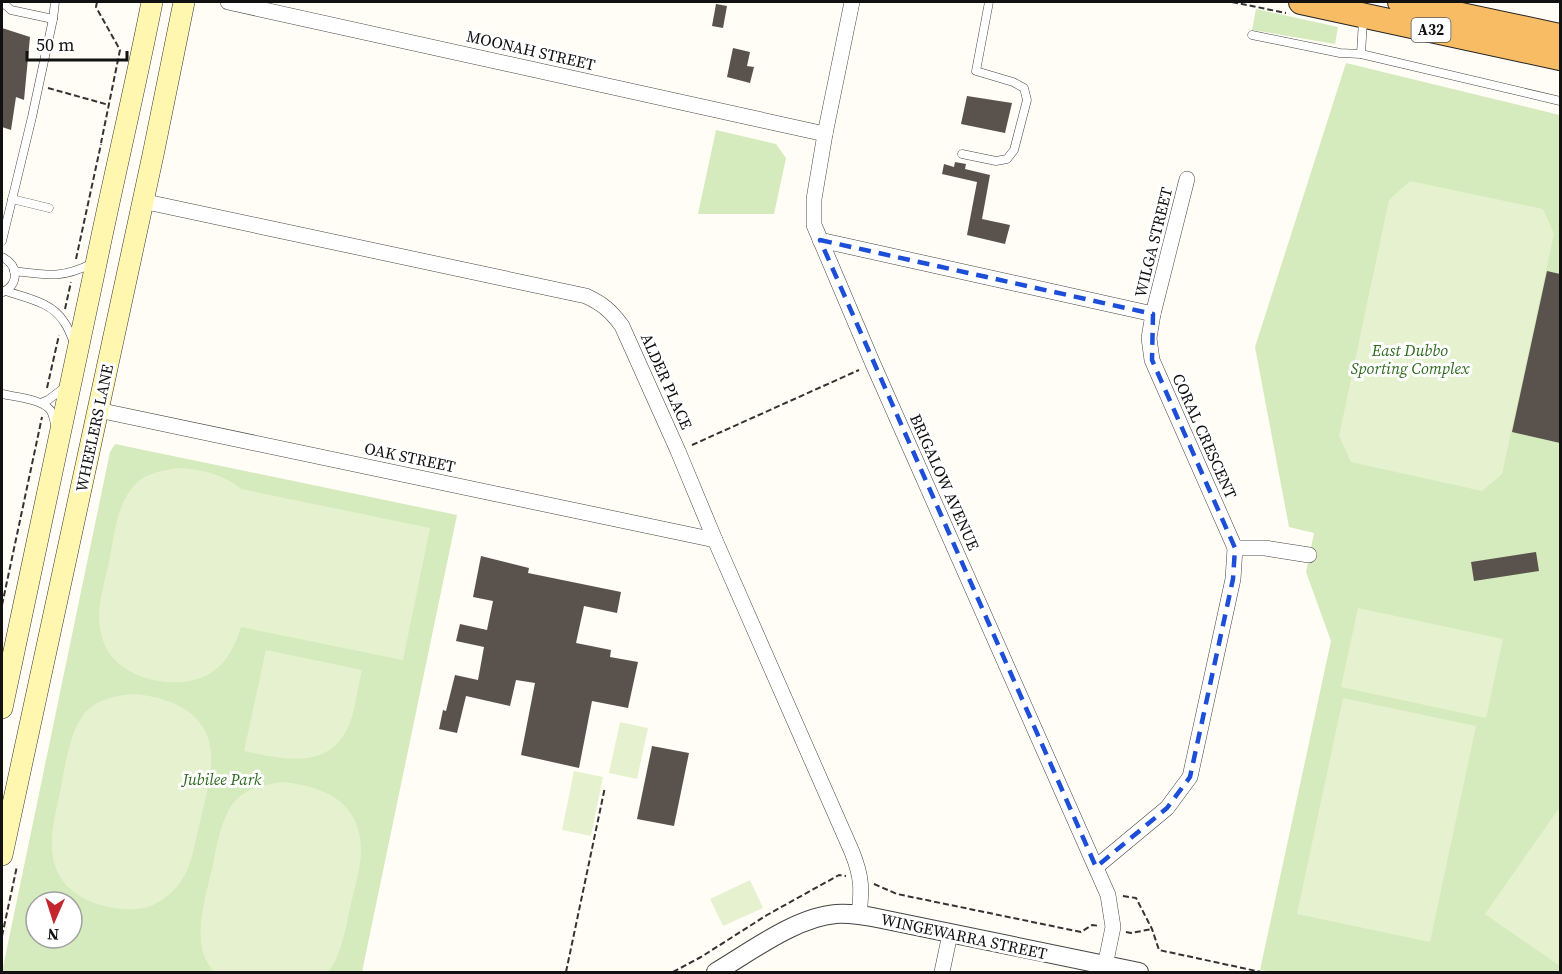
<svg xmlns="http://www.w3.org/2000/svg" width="1562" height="974" font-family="'Source Serif 4',serif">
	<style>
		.green { fill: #d5ebbd; fill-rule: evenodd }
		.pitch { fill: #e6f2cf }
		.building { fill: #5a524d }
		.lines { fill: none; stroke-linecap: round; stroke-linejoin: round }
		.service-casing { stroke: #444; stroke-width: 9 }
		.minor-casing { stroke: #444; stroke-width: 16 }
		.tertiary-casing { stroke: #444; stroke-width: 20 }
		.secondary-casing { stroke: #333; stroke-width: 22 }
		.trunk-casing { stroke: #222; stroke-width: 26 }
		.path { stroke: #333; stroke-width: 2; stroke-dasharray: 6 3; stroke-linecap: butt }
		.service { stroke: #fff; stroke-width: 8 }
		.minor { stroke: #fff; stroke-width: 15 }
		.tertiary { stroke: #fff; stroke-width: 18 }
		.secondary { stroke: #fff6b0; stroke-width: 21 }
		.trunk { stroke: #f7bc64; stroke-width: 24 }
		.marked { fill: none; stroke: #1d4ed8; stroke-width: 4.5; stroke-dasharray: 12 8; stroke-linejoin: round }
		.labels { text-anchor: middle; stroke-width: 6; stroke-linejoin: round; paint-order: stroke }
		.shield { fill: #fff; stroke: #585858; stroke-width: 1.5 }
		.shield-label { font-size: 15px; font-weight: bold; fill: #111 }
		.street-label { font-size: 16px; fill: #111; stroke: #fff }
		.park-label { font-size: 16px; font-style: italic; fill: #2f6b1f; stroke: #fff }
	</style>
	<rect width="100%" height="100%" fill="#fffdf5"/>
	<g class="green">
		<path d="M1256 9 1338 27 1335 44 1252 30Z"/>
		<path d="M1346 63 1560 115V972H1273L1260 970 1331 641 1306 572 1314 533 1289 527 1255 347Z"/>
		<path d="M716 130 776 144 786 158 774 214H698Z"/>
		<path d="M115 444 457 515 362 972H2L110 452ZM36 902H72V938H36Z"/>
	</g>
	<g class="pitch">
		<path d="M1410 181 1543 209 1554 234 1502 474 1482 491 1351 462 1339 436 1389 200Z"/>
		<path d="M181 468C203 470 223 474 241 489L430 528 403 660 241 627C235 645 227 664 209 674 178 692 121 680 105 646 101 636 99 626 99 615 100 597 105 579 109 562 114 538 116 508 132 488 144 473 163 470 181 468Z"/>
		<path d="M1358 608 1503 639 1486 718 1341 687Z"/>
		<path d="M266 650 362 670C358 686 356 704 351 720 333 771 286 760 244 751Z"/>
		<path d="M133 694C178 698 216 717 211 768 209 786 204 804 200 822 194 845 192 871 175 889 167 897 156 905 144 908 117 913 78 903 62 880 55 869 52 858 52 846 51 828 57 809 60 792 65 768 69 733 84 714 96 699 116 696 133 694Z"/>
		<path d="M1343 698 1476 726 1430 942 1297 914Z"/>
		<path d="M620 722 648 728 637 779 609 773Z"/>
		<path d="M574 771 603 777 591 836 562 830Z"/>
		<path d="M283 782C327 787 362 803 361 853 360 871 354 890 350 908 345 930 342 954 328 972H214C209 965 203 957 202 948 197 921 207 891 213 865 216 849 219 831 226 816 228 810 232 804 236 800 249 787 265 785 283 782Z"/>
		<path d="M1560 807V966L1485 914Z"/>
		<path d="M750 880 763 908 723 926 710 899Z"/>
	</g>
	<g class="building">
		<path d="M716 4 727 6 723 28 712 26Z"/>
		<path d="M2 28 30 37 24 100 16 97 11 130 2 127Z"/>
		<path d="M733 48 750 52 747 66 754 67 750 83 727 77Z"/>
		<path d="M967 96 1012 103 1005 133 961 124Z"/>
		<path d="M955 162 966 164 965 169 990 175 982 219 1010 225 1005 244 967 235 977 182 942 174 944 164 954 167Z"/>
		<path d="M1547 271 1560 274V443L1512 432Z"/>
		<path d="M1536 552 1539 571 1474 581 1471 562Z"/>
		<path d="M481 556 529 568 528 573 621 592 617 613 584 606 576 643 611 650 610 657 638 662 628 708 592 701 579 768 521 755 535 683 516 680 510 706 466 696 457 733 439 729 443 710 446 711 455 675 478 680 484 647 456 641 460 624 487 630 493 601 473 597Z"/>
		<path d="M652 746 689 753 674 826 637 819Z"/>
	</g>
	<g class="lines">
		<defs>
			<g id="service">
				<path d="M2 2 11 10 53 19"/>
				<path d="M1252 35 1340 53 1361 54 1560 101"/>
				<path d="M1361 54 1363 20"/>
				<path d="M962 154 996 161 1007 159 1014 150 1027 100 1024 88 1013 82 976 71 989 2"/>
				<path d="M12 199 49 208"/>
				<path d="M2 241 32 117 53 19 55 2"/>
				<path d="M2 257C18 265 20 283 3 292"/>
				<path d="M14 271C46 275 61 279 91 264"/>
				<path d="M6 291C26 298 52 302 64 322 69 328 71 337 75 344"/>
				<path d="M2 394C15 397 43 399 51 411 53 415 54 420 55 424"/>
				<path d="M41 403 48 400 64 388"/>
			</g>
			<g id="minor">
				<path d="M228 2 825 134"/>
				<path d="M852 2 825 134 814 199V225L873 364 1108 895 1113 927 1105 966"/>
				<path d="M142 201 586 296C603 304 611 311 622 326L678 451 715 540 852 852C862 877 862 889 859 915"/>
				<path d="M820 240 1153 314 1149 338 1152 360 1235 548 1233 579 1190 777 1167 808 1096 867"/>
				<path d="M1153 314 1187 179"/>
				<path d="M98 410 715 540"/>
				<path d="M1235 548H1265L1309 555"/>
				<path d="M942 972 950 934"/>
			</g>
			<path id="tertiary" d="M716 972C750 952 796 917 836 914 852 913 867 916 882 919L1139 972"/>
			<g id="secondary">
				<path d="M2 708C33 560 65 412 96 264 114 176 135 89 152 2"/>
				<path d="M2 855 153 155 184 2"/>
			</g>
			<g id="trunk">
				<path d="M1301 2 1560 58"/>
				<path d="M1400 2 1560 36"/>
			</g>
		</defs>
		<use href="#service" class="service-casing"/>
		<use href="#minor" class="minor-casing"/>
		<use href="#tertiary" class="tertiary-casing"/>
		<use href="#secondary" class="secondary-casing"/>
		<use href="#trunk" class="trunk-casing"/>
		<g class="path">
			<path d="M97 2 96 7 120 50 101 143"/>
			<path d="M1232 2 1286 13"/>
			<path d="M48 88 109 105"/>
			<path d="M76 259 101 144"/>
			<path d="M65 309 71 282"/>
			<path d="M47 388 59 335"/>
			<path d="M692 445 859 370"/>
			<path d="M2 605 42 417"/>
			<path d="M874 884 897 894 1081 932 1092 925 1100 926"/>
			<path d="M1123 896 1136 898 1152 929 1159 950 1261 972"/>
			<path d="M1126 932 1131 933 1152 929"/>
			<path d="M2 936 17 866"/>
			<path d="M566 972 605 787"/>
			<path d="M673 972 701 957 767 915 839 875 846 876"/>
		</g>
		<use href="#service" class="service"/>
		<use href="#minor" class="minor"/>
		<use href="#tertiary" class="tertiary"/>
		<use href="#secondary" class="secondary"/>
		<use href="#trunk" class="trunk"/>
	</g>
	<path class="marked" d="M820 240 1153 314 1152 360 1235 548 1233 579 1190 777 1167 808 1096 867Z"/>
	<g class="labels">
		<rect class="shield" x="1411.5" y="18" width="39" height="24" rx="4.5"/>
		<g class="shield-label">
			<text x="1431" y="35">A32</text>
		</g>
		<g class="street-label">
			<text transform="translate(531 50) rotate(13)" y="6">MOONAH STREET</text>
			<text transform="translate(1153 242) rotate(-76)" y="6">WILGA STREET</text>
			<text transform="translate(667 381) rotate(66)" y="6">ALDER PLACE</text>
			<text transform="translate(94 428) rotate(-78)" y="6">WHEELERS LANE</text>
			<text transform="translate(1205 436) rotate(66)" y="6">CORAL CRESCENT</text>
			<text transform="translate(410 457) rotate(12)" y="6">OAK STREET</text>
			<text transform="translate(945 482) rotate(66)" y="6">BRIGALOW AVENUE</text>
			<text transform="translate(964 936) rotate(12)" y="6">WINGEWARRA STREET</text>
		</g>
		<g class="park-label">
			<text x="1410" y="356">East Dubbo<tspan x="1410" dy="18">Sporting Complex</tspan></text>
			<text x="222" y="785">Jubilee Park</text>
		</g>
	</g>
	<rect width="1562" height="974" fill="none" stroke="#111111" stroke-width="6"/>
	<g transform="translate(54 920) rotate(183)"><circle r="28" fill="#ffffff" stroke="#a0a0a0" stroke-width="1.5"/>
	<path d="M0-4.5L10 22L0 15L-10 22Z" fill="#c4262e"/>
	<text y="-9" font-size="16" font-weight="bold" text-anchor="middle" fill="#111111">N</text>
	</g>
	<path d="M27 51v9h100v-9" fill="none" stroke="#111111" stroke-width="3"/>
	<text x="36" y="51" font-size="18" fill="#111111" stroke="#ffffff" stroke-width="4.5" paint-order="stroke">50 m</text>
</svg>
